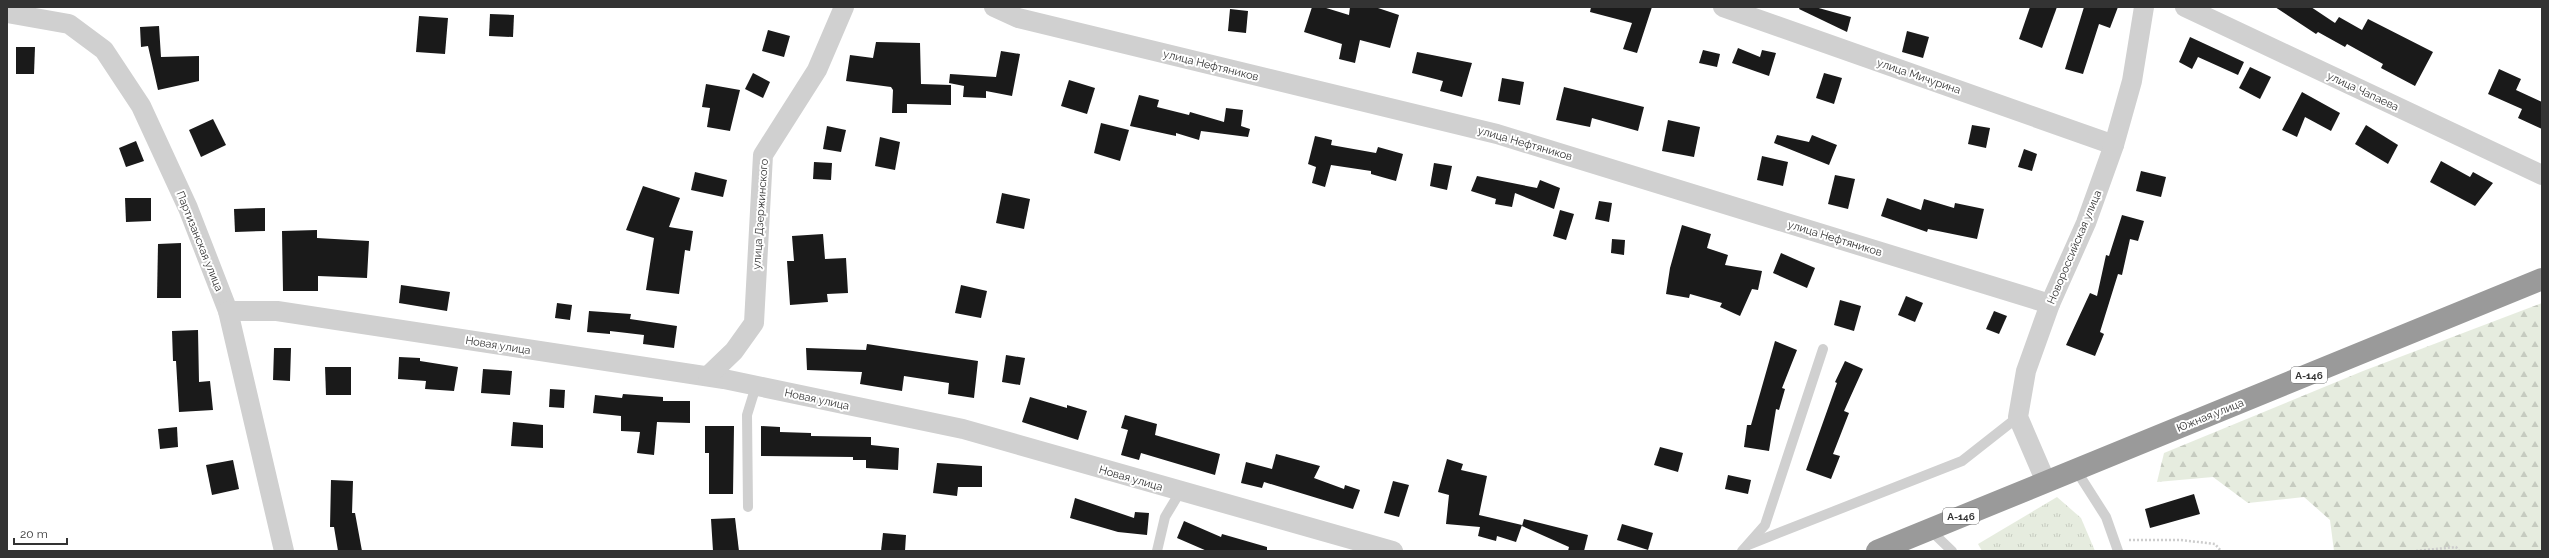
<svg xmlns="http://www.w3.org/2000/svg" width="2549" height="558" font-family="Raleway,sans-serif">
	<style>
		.grass { fill: url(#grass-tufts) }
		.forest { fill: url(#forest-firs) }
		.building { fill: #1a1a1a }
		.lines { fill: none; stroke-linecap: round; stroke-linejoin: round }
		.path { stroke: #cdcdcd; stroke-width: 2.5; stroke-dasharray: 2 2; stroke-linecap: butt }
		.lane { stroke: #d0d0d0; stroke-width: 10 }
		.street { stroke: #d0d0d0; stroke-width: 20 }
		.highway { stroke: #9a9a9a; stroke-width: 22 }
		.labels { text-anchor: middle; stroke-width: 4; stroke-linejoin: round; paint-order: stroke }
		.shield { fill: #fff; stroke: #707070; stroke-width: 1 }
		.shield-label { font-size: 10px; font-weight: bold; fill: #333 }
		.street-label { font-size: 11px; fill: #333; stroke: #fff }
	</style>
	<defs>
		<pattern id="grass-tufts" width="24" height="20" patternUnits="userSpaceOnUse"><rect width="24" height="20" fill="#e6ecdf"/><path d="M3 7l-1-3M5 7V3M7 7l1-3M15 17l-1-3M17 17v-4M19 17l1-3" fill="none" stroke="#c6cbc0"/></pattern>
		<pattern id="forest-firs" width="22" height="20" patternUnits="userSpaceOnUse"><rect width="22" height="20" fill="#e6ecdf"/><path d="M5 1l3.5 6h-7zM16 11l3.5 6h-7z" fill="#c6cbc0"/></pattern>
	</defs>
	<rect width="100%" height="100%" fill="#fff"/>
	<path class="grass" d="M2057 497 2081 518 2095 551H1982L1978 544Z"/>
	<path class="forest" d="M2542 303V551H2334L2330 520 2304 497 2248 503 2213 477 2157 482 2164 453 2363 371Z"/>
	<g class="building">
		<path d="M1312 7H1323L1349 15 1350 7H1375L1399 15 1390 48 1360 40 1355 63 1339 59 1342 44 1304 32Z"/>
		<path d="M1591 7H1652L1637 53 1623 49 1632 23 1590 12Z"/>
		<path d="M1800 7H1815L1851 17 1847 32 1799 9Z"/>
		<path d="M2030 7H2057L2042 48 2019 39Z"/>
		<path d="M2084 7H2118L2110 28 2099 24 2083 74 2065 69Z"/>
		<path d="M2275 7H2311L2335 23 2339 17 2362 30 2368 19 2433 52 2415 86 2381 68 2383 64 2347 44 2345 47 2318 32 2316 34Z"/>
		<path d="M1230 9 1248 11 1246 33 1228 31Z"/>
		<path d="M490 14 514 15 513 37 489 36Z"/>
		<path d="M419 16 448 18 445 54 416 52Z"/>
		<path d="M159 26 161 57 199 56V81L158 90 148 46 141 47 140 27Z"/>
		<path d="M768 30 790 36 784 57 762 51Z"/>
		<path d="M1907 31 1929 37 1923 58 1902 52Z"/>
		<path d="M2190 37 2244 62 2238 75 2198 57 2192 69 2179 62Z"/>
		<path d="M876 42 920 43 921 84 951 85V105L907 104V113H892L893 90 891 87 846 81 850 55 873 58Z"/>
		<path d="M16 47H35L34 74H16Z"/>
		<path d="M1738 48 1760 57 1762 50 1776 53 1769 76 1732 63Z"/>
		<path d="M1703 50 1720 54 1717 67 1699 63Z"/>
		<path d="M1001 51 1020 54 1012 96 986 91V98L963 97 964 86 949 83 950 74 996 77Z"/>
		<path d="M1417 52 1472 63 1462 97 1440 91 1443 81 1412 73Z"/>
		<path d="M2250 67 2271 77 2260 99 2239 88Z"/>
		<path d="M2499 69 2521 79 2516 90 2542 102V129L2518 118 2522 109 2488 94Z"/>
		<path d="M753 73 770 82 763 98 745 89Z"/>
		<path d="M1824 73 1842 78 1834 104 1816 98Z"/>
		<path d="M1502 78 1524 82 1520 105 1498 101Z"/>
		<path d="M1069 80 1095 88 1087 114 1061 106Z"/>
		<path d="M706 84 740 90 730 131 707 127 710 108 702 107Z"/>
		<path d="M1564 87 1644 107 1638 131 1592 118 1590 127 1556 120Z"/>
		<path d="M2302 92 2340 113 2331 131 2305 117 2297 137 2282 130Z"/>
		<path d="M1139 95 1159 100 1157 107 1189 115 1190 112 1224 122 1226 108 1243 110 1241 126 1250 129 1248 137 1201 131 1199 140 1176 133V136L1130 126Z"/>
		<path d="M213 119 226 145 201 157 189 130Z"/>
		<path d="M1668 120 1700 127 1694 157 1662 151Z"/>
		<path d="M1101 123 1129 130 1120 161 1094 153Z"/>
		<path d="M1972 125 1990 128 1986 148 1968 144Z"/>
		<path d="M2366 125 2398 145 2388 164 2355 144Z"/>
		<path d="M827 126 846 130 841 152 823 149Z"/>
		<path d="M1777 135 1809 142 1812 135 1837 145 1829 165 1774 143Z"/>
		<path d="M1315 136 1332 140 1331 145 1376 153 1378 147 1403 154 1396 181 1371 174V171L1331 165 1325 187 1312 183 1316 167 1308 164Z"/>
		<path d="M880 137 900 142 895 170 875 166Z"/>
		<path d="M136 141 144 161 126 167 119 148Z"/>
		<path d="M2024 149 2037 154 2032 171 2018 167Z"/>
		<path d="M1762 156 1788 162 1783 186 1757 180Z"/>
		<path d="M2441 161 2470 177 2473 172 2493 183 2475 206 2430 182Z"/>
		<path d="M814 162 832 163 831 180 813 179Z"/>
		<path d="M1434 163 1452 166 1447 190 1430 186Z"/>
		<path d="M2141 171 2166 177 2161 197 2136 191Z"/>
		<path d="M695 172 727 180 723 197 691 190Z"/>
		<path d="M1835 175 1855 179 1848 209 1828 204Z"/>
		<path d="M1477 176 1537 188 1540 180 1560 188 1554 209 1515 193 1512 207 1495 204 1496 199 1471 191Z"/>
		<path d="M643 186 680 198 669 227 693 231 690 251 685 250 679 294 646 290 654 238 626 230Z"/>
		<path d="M1002 193 1030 199 1024 229 996 223Z"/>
		<path d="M125 198H151V221L126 222Z"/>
		<path d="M1887 198 1921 210 1924 199 1954 208 1955 203 1984 209 1977 239 1928 229 1927 232 1881 216Z"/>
		<path d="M1599 201 1612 203 1609 222 1595 219Z"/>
		<path d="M265 208V231L235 232 234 209Z"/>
		<path d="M1560 210 1574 214 1566 240 1553 236Z"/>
		<path d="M2122 215 2144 221 2138 241 2130 239 2122 275 2118 274 2100 332 2104 334 2095 356 2066 345 2090 293 2097 296 2106 255 2109 256Z"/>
		<path d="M1682 225 1711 234 1707 248 1728 255 1725 265 1762 271 1758 290 1752 289 1740 316 1720 307 1722 303 1690 294 1689 298 1666 294 1670 268Z"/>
		<path d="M317 230V238L369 241 367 278 318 276V291H283L282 231Z"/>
		<path d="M823 234 825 259 846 258 848 293 827 294 828 302 790 305 787 261H794L792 236Z"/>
		<path d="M1612 239 1625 240 1624 255 1611 253Z"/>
		<path d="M181 243V298H157L158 244Z"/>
		<path d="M1781 253 1815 268 1807 288 1773 273Z"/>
		<path d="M401 285 450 292 447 311 399 303Z"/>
		<path d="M961 285 987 291 981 318 955 313Z"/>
		<path d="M1906 296 1923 303 1915 322 1898 315Z"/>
		<path d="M1840 300 1861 306 1854 331 1834 325Z"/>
		<path d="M557 303 572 305 570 320 555 318Z"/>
		<path d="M589 311 631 314 630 319 677 326 674 348 643 344 644 335 610 331V334L587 332Z"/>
		<path d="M1994 311 2007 316 1999 334 1986 329Z"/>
		<path d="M198 330 199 382 210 381 213 410 179 412 176 361H173L172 331Z"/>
		<path d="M1775 341 1797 350 1782 388 1785 389 1779 410 1776 409 1769 451 1744 447 1747 425H1751Z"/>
		<path d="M867 344 978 361 974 398 948 394 949 383 904 376 902 391 860 384 862 372 807 370 806 348 866 350Z"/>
		<path d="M274 348H291L290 381 273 380Z"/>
		<path d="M1006 355 1025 358 1020 385 1002 382Z"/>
		<path d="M399 357 420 358V361L458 367 454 391 425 389 426 381 398 379Z"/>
		<path d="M1845 361 1863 369 1844 411 1849 413 1833 454 1840 456 1831 479 1806 470 1837 383 1835 382Z"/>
		<path d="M325 367H351V395H326Z"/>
		<path d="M483 369 512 371 510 395 481 393Z"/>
		<path d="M550 389 565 390 564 408 549 407Z"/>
		<path d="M623 394 663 397V401H690V423L657 422 654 455 637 453 640 432 621 431V416L593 413 595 395 622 398Z"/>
		<path d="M1030 397 1067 408V405L1087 411 1078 440 1022 422Z"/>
		<path d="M1125 415 1157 424 1155 435 1220 454 1215 475 1141 453 1139 460 1121 455 1128 430 1121 428Z"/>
		<path d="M513 422 543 425V448L511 446Z"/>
		<path d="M705 426H734L733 494H709V453H705Z"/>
		<path d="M761 426 780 427V432L811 433V436L871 437V445L899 448 898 470 866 468V460H853V457L761 456Z"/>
		<path d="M177 427 178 447 160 449 158 429Z"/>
		<path d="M1660 447 1683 453 1678 472 1654 465Z"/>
		<path d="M1276 454 1320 466 1314 478 1344 489 1345 485 1360 490 1353 509 1264 482 1262 488 1241 483 1246 462 1272 469Z"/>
		<path d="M1447 459 1463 464 1461 470 1487 476 1479 515 1522 525 1516 542 1497 536 1496 541 1478 536 1480 527 1446 524 1449 495 1438 492Z"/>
		<path d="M233 460 239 489 212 495 206 465Z"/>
		<path d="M937 463 982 466V487H958L957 496 933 493Z"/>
		<path d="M1728 475 1751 480 1748 494 1725 489Z"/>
		<path d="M331 480 353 481 352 513H355L362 551H338L334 527H330Z"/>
		<path d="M1393 481 1409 485 1399 517 1384 513Z"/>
		<path d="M2194 494 2200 514 2150 528 2145 509Z"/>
		<path d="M1075 498 1134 518 1135 512 1149 513 1147 535 1118 532 1070 518Z"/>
		<path d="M735 518 739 551H713L711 519Z"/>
		<path d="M1524 519 1588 535 1584 551H1568L1569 547 1522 526Z"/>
		<path d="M1184 521 1221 537 1222 534 1267 547V551H1207L1177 538Z"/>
		<path d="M1622 524 1653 533 1648 550 1617 540Z"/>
		<path d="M883 533 906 535 905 551H881Z"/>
	</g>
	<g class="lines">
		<g class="path">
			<path d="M2129 540H2181L2215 544 2221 551"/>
			<path d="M2416 551 2456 547 2459 551"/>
		</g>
		<g class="lane">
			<path d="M2076 470 2106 517 2118 551"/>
			<path d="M748 507 747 415 756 386"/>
			<path d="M1929 529 1952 551"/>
			<path d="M1748 545 1962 461 2018 417"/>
			<path d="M1157 551 1165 517 1180 492"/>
			<path d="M1742 551 1765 525 1823 349"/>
		</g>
		<g class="street">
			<path d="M994 7 1018 18 1497 134 2050 304"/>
			<path d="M1723 7 2114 145"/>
			<path d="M2185 7 2542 175"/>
			<path d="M7 13 69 24 104 50 141 106 188 208 228 311 284 551"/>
			<path d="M228 311H277L724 379 963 429 1393 551"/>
			<path d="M708 376 734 351 754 323 763 155 817 70 844 7"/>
			<path d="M2046 482 2018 417 2026 371 2050 304 2086 223 2114 145 2132 81 2144 7"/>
		</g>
		<path class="highway" d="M1877 551 2542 279"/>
	</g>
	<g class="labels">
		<g class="shield">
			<rect x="2291" y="367" width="36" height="16" rx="3"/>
			<rect x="1943" y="508" width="36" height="16" rx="3"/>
		</g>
		<g class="shield-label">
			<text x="2309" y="379">А-146</text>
			<text x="1961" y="520">А-146</text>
		</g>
		<g class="street-label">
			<text transform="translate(1211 65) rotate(14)" y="4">улица Нефтяников</text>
			<text transform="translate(1919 76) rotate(19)" y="4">улица Мичурина</text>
			<text transform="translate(2363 91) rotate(25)" y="4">улица Чапаева</text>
			<text transform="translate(1525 143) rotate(16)" y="4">улица Нефтяников</text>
			<text transform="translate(760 214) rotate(-86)" y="4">улица Дзержинского</text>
			<text transform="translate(1835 238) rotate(17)" y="4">улица Нефтяников</text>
			<text transform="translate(200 241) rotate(68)" y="4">Партизанская улица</text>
			<text transform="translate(2074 247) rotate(-67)" y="4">Новороссийская улица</text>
			<text transform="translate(498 345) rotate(9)" y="4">Новая улица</text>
			<text transform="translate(817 399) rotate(12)" y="4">Новая улица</text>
			<text transform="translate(2210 415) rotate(-22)" y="4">Южная улица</text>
			<text transform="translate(1131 478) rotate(16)" y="4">Новая улица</text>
		</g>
	</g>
	<rect width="2549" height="558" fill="none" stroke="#333333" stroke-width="16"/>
	<path d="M14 538v6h53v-6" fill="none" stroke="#333333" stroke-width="2"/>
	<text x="20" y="538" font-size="12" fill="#333333" stroke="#ffffff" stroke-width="3" paint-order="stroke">20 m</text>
</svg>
